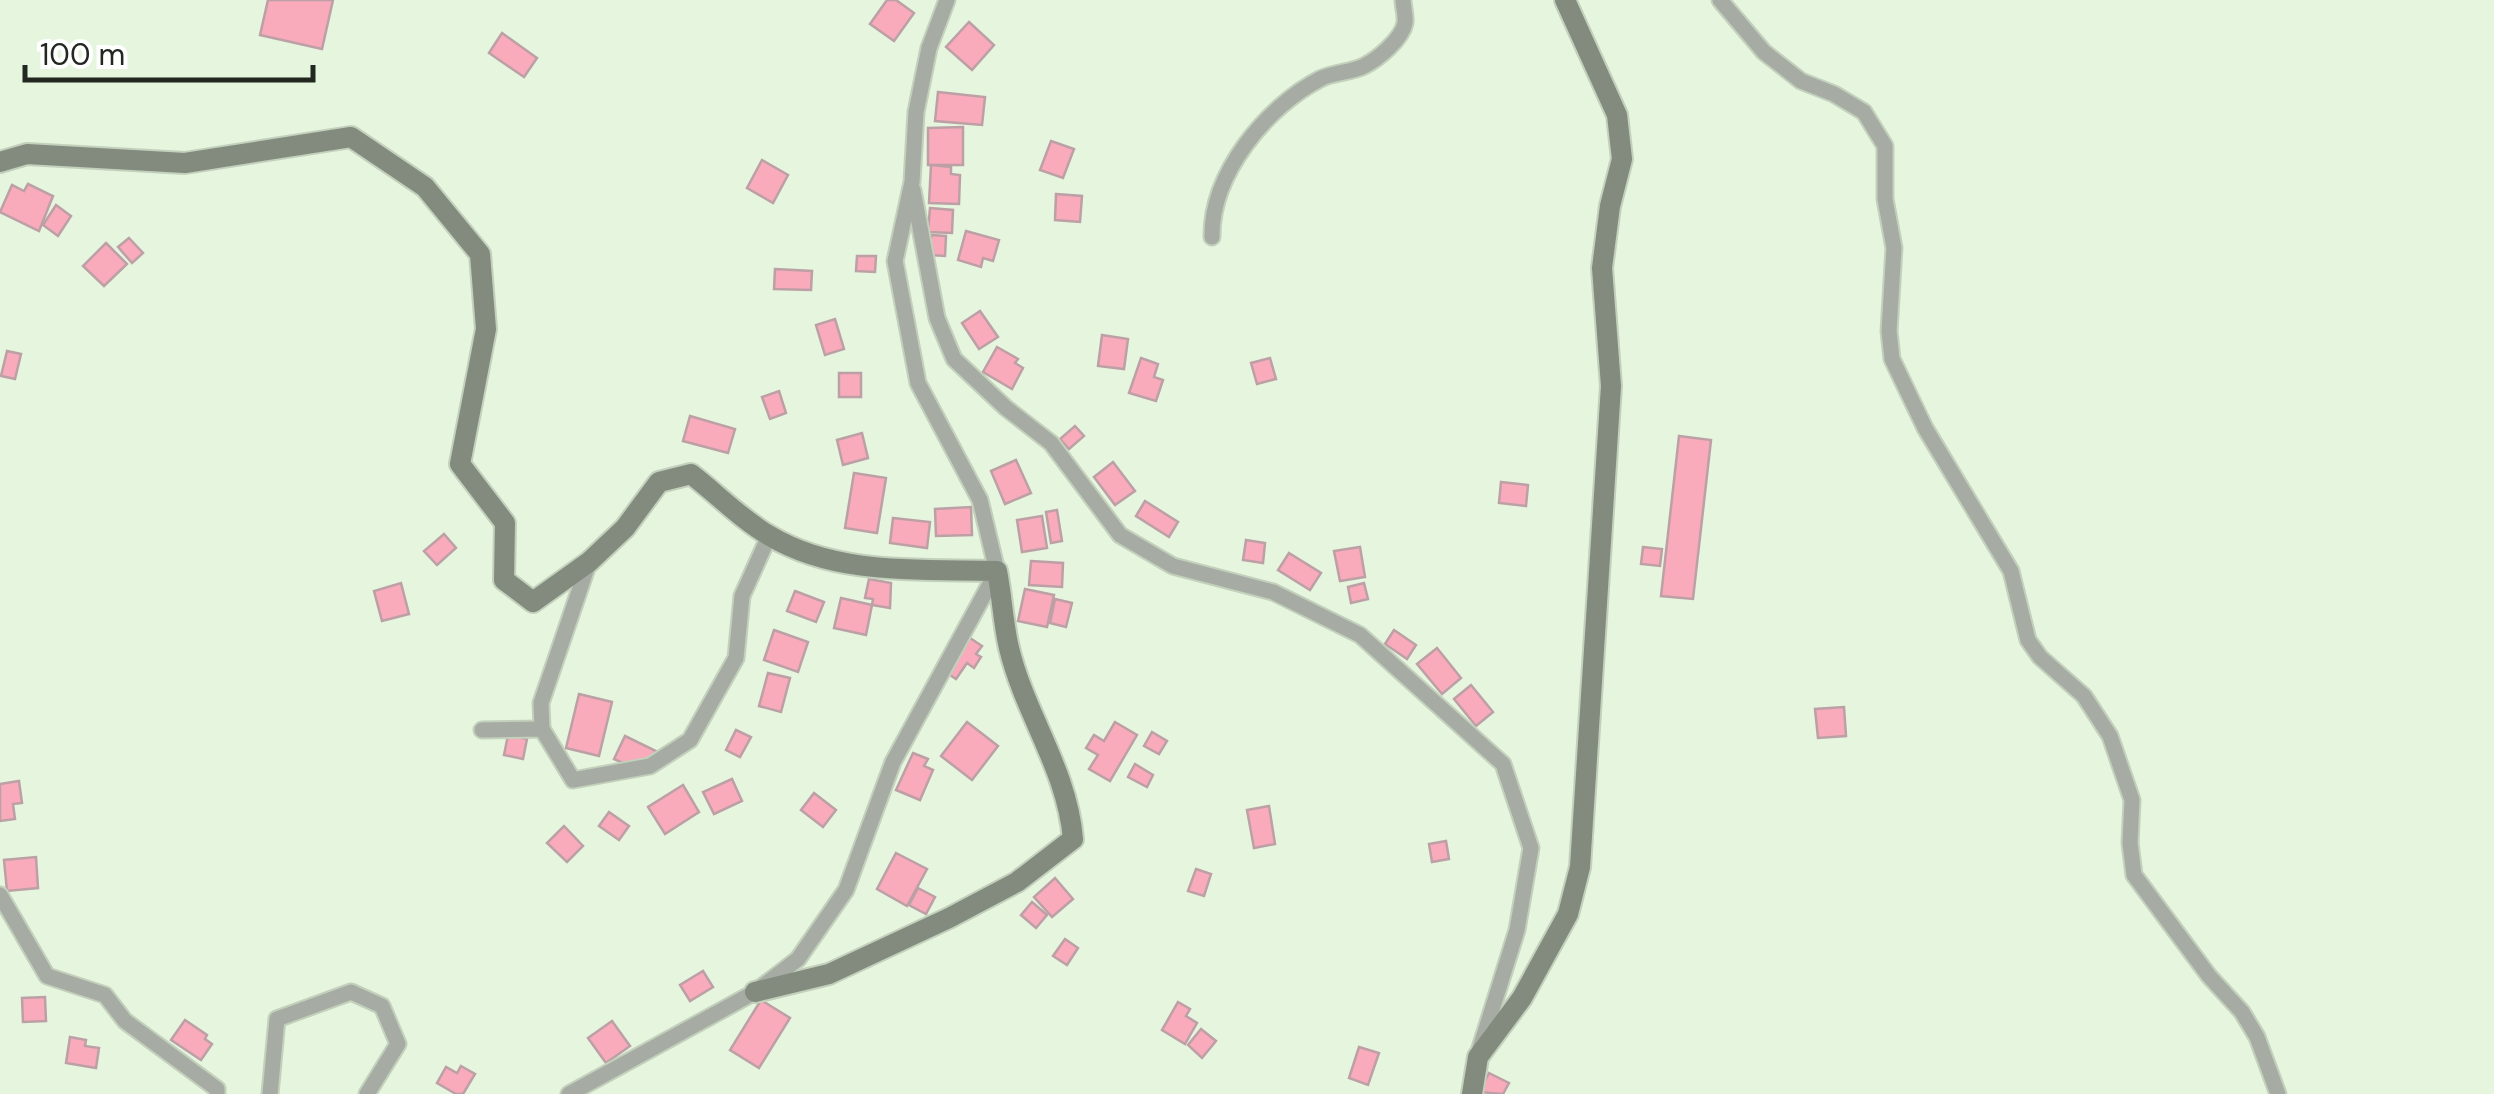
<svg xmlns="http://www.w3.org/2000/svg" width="2494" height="1094" font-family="'DM Sans',sans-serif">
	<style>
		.building { fill: #f9abbb; stroke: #bca0a5; stroke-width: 2.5 }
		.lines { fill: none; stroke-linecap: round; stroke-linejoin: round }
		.street-casing { stroke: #c3d0bc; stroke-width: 19 }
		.secondary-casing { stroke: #c3d0bc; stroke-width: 24 }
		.street { stroke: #a6aca3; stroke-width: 15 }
		.secondary { stroke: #828b7e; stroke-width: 20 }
	</style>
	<rect width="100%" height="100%" fill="#e6f5de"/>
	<g class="building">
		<path d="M268 0H333L322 49 260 35Z"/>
		<path d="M887 0H896L914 13 894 41 870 24Z"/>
		<path d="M969 22 994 45 972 70 946 47Z"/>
		<path d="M502 33 537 58 524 77 489 53Z"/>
		<path d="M938 92 985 97 982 125 935 121Z"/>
		<path d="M963 127V165H928V128Z"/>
		<path d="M1051 141 1074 149 1063 178 1040 170Z"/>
		<path d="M762 160 788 175 773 203 747 188Z"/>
		<path d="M931 165 951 167V174L960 175 959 204 929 203Z"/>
		<path d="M28 184 53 196 39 231 0 212 12 185 24 191Z"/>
		<path d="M1056 194 1082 196 1080 222 1055 220Z"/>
		<path d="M56 205 71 216 58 236 43 225Z"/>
		<path d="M930 208 953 210 952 233 928 232Z"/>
		<path d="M966 231 999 240 993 261 983 258 981 267 958 260Z"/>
		<path d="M931 235 946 236 945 256 930 255Z"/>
		<path d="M129 238 143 253 132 263 118 247Z"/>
		<path d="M106 243 127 264 104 286 83 266Z"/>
		<path d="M857 256H876L875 272 856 271Z"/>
		<path d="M775 269 812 271 811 290 774 289Z"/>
		<path d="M980 311 998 337 979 349 962 323Z"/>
		<path d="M835 319 844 349 825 355 816 325Z"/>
		<path d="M1102 335 1128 339 1124 369 1098 366Z"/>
		<path d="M997 347 1018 359 1015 363 1023 368 1012 389 983 372Z"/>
		<path d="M7 351 21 354 15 379 1 376Z"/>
		<path d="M1141 358 1158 364 1154 377 1163 380 1156 401 1129 393Z"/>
		<path d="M1270 358 1276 379 1257 384 1251 363Z"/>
		<rect x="839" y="373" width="22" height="24"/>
		<path d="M779 391 786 413 770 419 762 397Z"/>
		<path d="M690 416 735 429 728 453 683 441Z"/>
		<path d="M1075 426 1084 436 1069 449 1060 439Z"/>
		<path d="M862 433 868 458 843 465 837 440Z"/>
		<path d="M1679 436 1711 440 1693 599 1661 596Z"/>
		<path d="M1016 460 1031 493 1005 504 991 471Z"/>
		<path d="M1113 462 1135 491 1115 505 1094 477Z"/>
		<path d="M854 473 886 478 877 533 845 528Z"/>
		<path d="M1501 482 1528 485 1526 506 1499 503Z"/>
		<path d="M1145 501 1178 522 1169 537 1136 516Z"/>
		<path d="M971 507 972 535 936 536 935 509Z"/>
		<path d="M1057 510 1062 541 1051 543 1046 512Z"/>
		<path d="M1042 516 1047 548 1022 552 1017 520Z"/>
		<path d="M893 518 930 522 927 548 890 543Z"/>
		<path d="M444 534 456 548 437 565 424 551Z"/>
		<path d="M1246 540 1265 543 1263 563 1243 560Z"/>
		<path d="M1360 547 1365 577 1340 581 1334 551Z"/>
		<path d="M1643 547 1662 549 1660 566 1641 564Z"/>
		<path d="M1289 553 1321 573 1310 590 1278 570Z"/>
		<path d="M1031 561 1063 563 1062 587 1029 585Z"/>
		<path d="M869 579 891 583 890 608 872 605 873 599 865 598Z"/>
		<path d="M401 583 409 614 382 621 374 591Z"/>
		<path d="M1364 583 1368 599 1351 603 1348 587Z"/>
		<path d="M1025 589 1054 595 1047 627 1018 621Z"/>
		<path d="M795 591 824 602 816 622 787 611Z"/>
		<path d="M841 598 872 605 866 635 834 628Z"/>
		<path d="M1055 599 1072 603 1066 627 1050 623Z"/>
		<path d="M774 630 808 642 798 672 764 660Z"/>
		<path d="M1394 630 1416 645 1407 659 1385 644Z"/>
		<path d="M970 638 982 646 976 654 981 657 974 668 967 663 956 679 947 673Z"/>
		<path d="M1437 648 1461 678 1442 694 1417 664Z"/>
		<path d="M768 673 790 678 781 712 759 706Z"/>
		<path d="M1471 685 1493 712 1476 726 1454 699Z"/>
		<path d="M579 694 612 702 599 756 566 748Z"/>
		<path d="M1844 707 1846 736 1818 738 1815 709Z"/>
		<path d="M967 722 998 746 972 780 941 756Z"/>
		<path d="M1115 722 1137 735 1110 781 1089 769 1098 755 1086 748 1094 735 1104 741Z"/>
		<path d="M736 730 751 737 740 757 726 750Z"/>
		<path d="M1152 732 1167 741 1159 754 1144 746Z"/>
		<path d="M508 735 527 739 523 759 504 755Z"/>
		<path d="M625 736 656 751 646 773 614 759Z"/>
		<path d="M913 753 928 759 924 766 933 770 920 800 896 790Z"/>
		<path d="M1135 764 1153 775 1147 787 1128 777Z"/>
		<path d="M732 779 742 801 714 814 703 792Z"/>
		<path d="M19 781 22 803 13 804 15 819 0 821V784Z"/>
		<path d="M683 785 699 812 665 834 648 807Z"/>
		<path d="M814 793 836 810 823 827 801 810Z"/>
		<path d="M1269 806 1275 844 1254 848 1247 810Z"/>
		<path d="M609 812 629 826 619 840 599 826Z"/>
		<path d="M564 826 583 846 567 862 547 843Z"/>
		<path d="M1446 841 1449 859 1432 862 1429 844Z"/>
		<path d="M896 853 927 869 907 906 877 889Z"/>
		<path d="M36 857 38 888 7 891 4 860Z"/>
		<path d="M1196 869 1211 874 1204 896 1188 891Z"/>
		<path d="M1055 878 1073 899 1052 917 1034 897Z"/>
		<path d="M918 888 935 897 926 914 909 905Z"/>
		<path d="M1032 902 1047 915 1036 928 1021 915Z"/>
		<path d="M1065 939 1078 948 1067 965 1053 956Z"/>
		<path d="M703 971 713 987 690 1001 680 985Z"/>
		<path d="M45 997 46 1021 23 1022 22 998Z"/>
		<path d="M761 1000 790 1018 759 1068 730 1050Z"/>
		<path d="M1178 1002 1190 1009 1186 1016 1197 1023 1185 1044 1162 1030Z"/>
		<path d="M185 1020 207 1035 205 1039 212 1044 201 1060 171 1040Z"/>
		<path d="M612 1021 630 1046 606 1063 588 1038Z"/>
		<path d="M1201 1029 1216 1041 1202 1058 1188 1045Z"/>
		<path d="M70 1037 86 1040 85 1046 99 1048 96 1068 66 1063Z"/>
		<path d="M1359 1047 1379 1053 1368 1085 1349 1078Z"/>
		<path d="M461 1066 475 1074 463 1094H456L437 1083 446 1067 457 1073Z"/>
		<path d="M1489 1073 1509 1083 1503 1094 1479 1092Z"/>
	</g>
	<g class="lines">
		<defs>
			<g id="street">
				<path d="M1720 0 1764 52 1801 81 1834 94 1864 112 1885 146V199L1894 248 1889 331 1892 359 1925 428 2011 571 2028 640 2040 657 2084 696 2110 736 2132 800 2130 843 2134 875 2209 976 2242 1012 2257 1037 2278 1094"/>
				<path d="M913 190 937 318 954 359 1006 408 1051 443 1120 535 1173 566 1273 592 1360 635 1503 764 1531 848 1517 930 1480 1048"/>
				<path d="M1212 237C1211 174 1266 107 1320 79 1333 72 1350 73 1364 66 1378 59 1402 39 1405 23 1406 16 1403 6 1403 0"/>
				<path d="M542 729 541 703 589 562"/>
				<path d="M482 730 542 729 573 780 650 766 690 740 736 658 742 596 769 536"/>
				<path d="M0 895 47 976 105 995 125 1021 217 1089V1094"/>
				<path d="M270 1094 277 1019 351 992 382 1006 398 1044 367 1094"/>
				<path d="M569 1094 755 992 798 959 846 890 893 762 997 571 980 500 918 383 895 261 912 182 916 112 929 48 947 0"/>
			</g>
			<g id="secondary">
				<path d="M0 162 27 154 185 163 351 137 425 187 480 254 486 329 460 464 505 523 504 580 533 602 589 562 625 528 659 482 691 474C717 494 742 520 770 536 837 576 922 569 997 571 1002 596 1003 623 1009 648 1025 715 1067 769 1073 839L1017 882 949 918 829 974 755 992"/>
				<path d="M1472 1094 1478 1057 1522 998 1568 914 1580 867 1611 386 1602 268 1610 206 1622 159 1617 115 1565 0"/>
			</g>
		</defs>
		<use href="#street" class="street-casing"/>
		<use href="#secondary" class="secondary-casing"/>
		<use href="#street" class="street"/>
		<use href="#secondary" class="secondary"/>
	</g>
	<path d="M25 65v15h288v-15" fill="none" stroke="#22281f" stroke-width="5"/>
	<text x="40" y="65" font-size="30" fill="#22281f" stroke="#ffffff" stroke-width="8" paint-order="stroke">100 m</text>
</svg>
